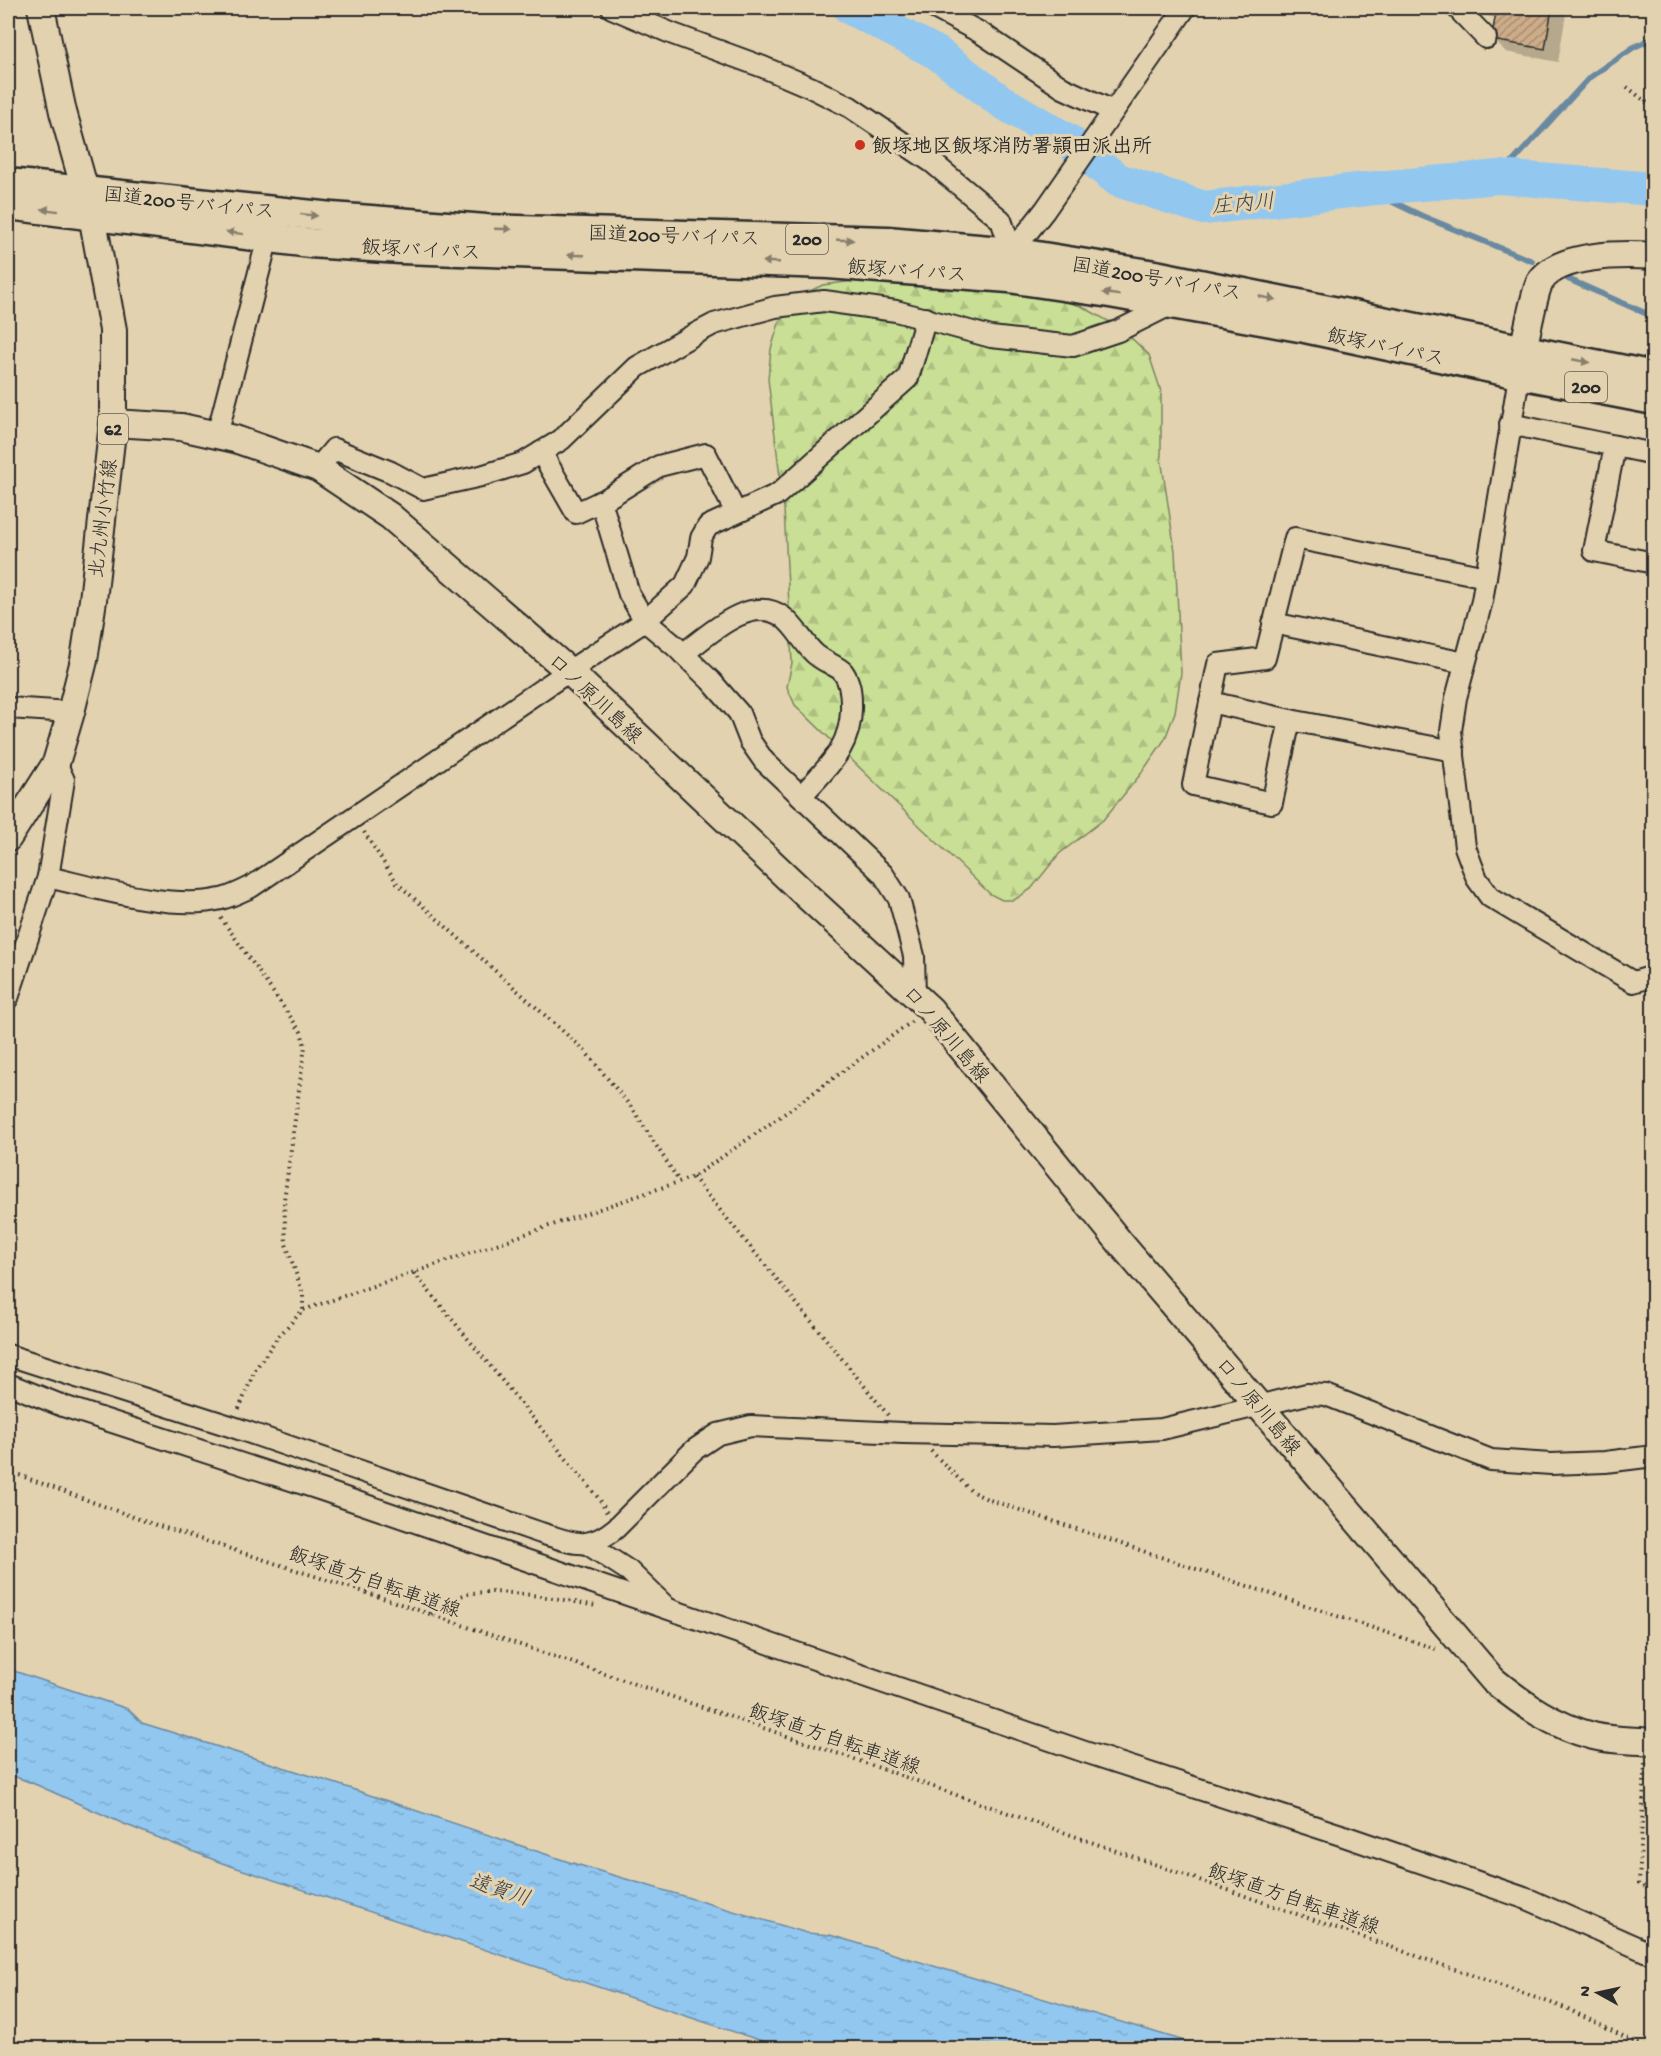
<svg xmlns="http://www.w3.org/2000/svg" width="1661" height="2056" font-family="'Gochi Hand','Klee One',sans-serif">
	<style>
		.forest { fill: url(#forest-firs); stroke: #7a8560; stroke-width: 1.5 }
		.water { fill: url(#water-ripples); stroke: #6989a1; stroke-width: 1.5 }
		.shadow { fill: #0003 }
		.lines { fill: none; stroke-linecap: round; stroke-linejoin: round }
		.stream { stroke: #6989a1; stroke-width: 6 }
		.river { stroke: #92c7f0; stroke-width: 34 }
		.building { fill: url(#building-hatch); stroke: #2b2b2b; stroke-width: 1.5 }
		.minor-casing { stroke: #2b2b2b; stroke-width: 24 }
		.major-casing { stroke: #2b2b2b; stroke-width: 30 }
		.highway-casing { stroke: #2b2b2b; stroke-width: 33 }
		.path { stroke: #2b2b2b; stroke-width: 4; stroke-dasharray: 1.5 4.5; stroke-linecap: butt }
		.minor { stroke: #e3d2af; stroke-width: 20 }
		.major { stroke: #e3d2af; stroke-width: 26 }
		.highway { stroke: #e3d2af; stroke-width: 28 }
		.oneway { fill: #877e6d }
		.poi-dot { fill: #c8321e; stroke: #e3d2af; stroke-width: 2 }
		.labels { text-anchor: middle; stroke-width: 6; stroke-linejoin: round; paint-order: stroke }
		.shield { fill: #e3d2af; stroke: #625d53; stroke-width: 1.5 }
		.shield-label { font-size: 18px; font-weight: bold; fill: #2b2b2b }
		.poi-label { font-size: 20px; font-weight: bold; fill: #2b2b2b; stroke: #e3d2af; text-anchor: start }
		.street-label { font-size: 20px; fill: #2b2b2b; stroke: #e3d2af }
		.water-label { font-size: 21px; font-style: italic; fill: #3a4249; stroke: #e3d2af }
	</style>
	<defs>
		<pattern id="forest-firs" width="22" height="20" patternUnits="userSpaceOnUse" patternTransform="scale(1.5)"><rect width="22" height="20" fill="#c9df95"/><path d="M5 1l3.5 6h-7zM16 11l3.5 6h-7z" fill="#adc081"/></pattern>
		<pattern id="water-ripples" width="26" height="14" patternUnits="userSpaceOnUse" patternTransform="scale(1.5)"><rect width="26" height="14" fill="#92c7f0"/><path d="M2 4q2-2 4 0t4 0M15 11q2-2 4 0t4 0" fill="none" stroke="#7eabce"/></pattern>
		<pattern id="building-hatch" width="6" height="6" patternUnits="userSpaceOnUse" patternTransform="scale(1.5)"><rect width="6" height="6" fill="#cdac89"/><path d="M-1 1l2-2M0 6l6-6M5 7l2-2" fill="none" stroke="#a78c70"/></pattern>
	</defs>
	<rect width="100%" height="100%" fill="#e3d2af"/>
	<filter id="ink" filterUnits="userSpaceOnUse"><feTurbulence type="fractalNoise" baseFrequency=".0167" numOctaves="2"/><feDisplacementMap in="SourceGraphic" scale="12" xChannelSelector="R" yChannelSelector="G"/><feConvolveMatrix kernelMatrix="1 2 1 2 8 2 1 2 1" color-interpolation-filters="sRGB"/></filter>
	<g filter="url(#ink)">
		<path class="forest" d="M876 278 1024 289 1081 306 1121 328 1149 355 1161 391V458L1175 551 1181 673 1175 712 1165 739 1140 775 1103 820 1059 854 1031 889 1014 900H1002L990 894 795 705 787 687 792 663 784 509 768 379 771 349 779 323 796 297 823 285Z"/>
		<path class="water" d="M8 1669 128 1709 142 1723 337 1784 569 1862 807 1933 830 1935 1208 2048H783L222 1863 124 1824 37 1785 8 1774Z"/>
		<path class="shadow" d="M1476 8H1567L1558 62 1506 52 1493 39 1496 18 1487 16 1479 8Z"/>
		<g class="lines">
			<g class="stream">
				<path d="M1499 177 1590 77 1634 47 1654 38"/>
				<path d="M1366 189 1422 216 1532 261"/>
				<path d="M1568 279 1654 317"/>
			</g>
			<path class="river" d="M850 8 937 53 999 100 1070 142 1118 180 1204 208 1366 189 1499 177 1654 189"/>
		</g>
		<path class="building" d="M1497 8H1552L1545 49 1491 40Z"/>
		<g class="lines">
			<defs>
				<g id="minor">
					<path d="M612 8 673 34 763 67 810 87 850 107 933 163 1001 220 1012 252"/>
					<path d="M934 8 981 33 1063 88 1113 111"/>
					<path d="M1457 8 1486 38"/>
					<path d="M1011 260 1012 252 1045 210 1185 8"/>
					<path d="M1521 364 1482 601 1456 698 1451 731 1465 847 1477 879 1490 897 1633 982 1654 976"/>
					<path d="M1510 424 1654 454"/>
					<path d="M217 435 268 237"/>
					<path d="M1615 446 1594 551 1654 563"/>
					<path d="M541 452 576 513 606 499 659 466 706 454 736 513"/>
					<path d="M318 468 334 449 391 472 423 489 481 476 523 463 561 440 637 367 695 334 714 324 775 307 824 301 896 311 991 337 1073 346 1118 331 1172 304"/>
					<path d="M601 501 629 594 645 621 675 646 711 681 739 713 750 741 764 761 883 874 899 899 906 925 914 956 915 995"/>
					<path d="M1273 623 1465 663"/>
					<path d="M683 654C708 635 751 593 783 617 796 627 802 641 813 652 821 661 838 666 843 672 850 682 851 692 851 703 853 746 828 767 801 796"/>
					<path d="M1210 702 1290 720"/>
					<path d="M8 708 71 712"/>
					<path d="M1454 751 1290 720 1272 803 1193 785 1218 664 1265 658 1295 538 1486 577"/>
					<path d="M48 877C96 888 173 911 221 899 231 897 242 891 251 887L569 671 645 621 685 585 698 557 701 538 708 526 778 494 908 378 926 318"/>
					<path d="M8 998 48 877 64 780 56 763"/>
					<path d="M8 1355 233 1427 541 1533C573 1543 587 1552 616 1528L694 1450 718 1434 751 1426 903 1433 1053 1436 1162 1429 1307 1394 1326 1395 1491 1460 1551 1464 1605 1462 1654 1456"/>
					<path d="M8 1384 63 1406 322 1490 1085 1752 1341 1835 1530 1900 1654 1955"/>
					<path d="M589 1545 629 1571 664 1605"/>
				</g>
				<g id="major">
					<path d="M1523 349C1527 335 1534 292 1540 282 1558 253 1624 254 1654 256"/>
					<path d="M113 423 181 427 235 439 318 468 390 516 569 671 808 897 930 1009 1122 1245 1493 1680C1524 1705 1554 1726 1593 1736 1613 1741 1634 1740 1654 1742"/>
					<path d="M8 838 56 763 71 712 84 660 93 600 113 423V330L92 215 63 112 41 8"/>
				</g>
				<g id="highway">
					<path d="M8 183 332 217 486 229 887 241 1012 252 1155 275 1654 376"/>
					<path d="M8 205 310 243 401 249 828 264 1009 278 1110 293 1305 328 1519 374 1654 400"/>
				</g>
			</defs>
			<use href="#minor" class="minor-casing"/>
			<use href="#major" class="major-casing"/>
			<use href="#highway" class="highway-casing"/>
			<g class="path">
				<path d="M1627 87 1650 105 1654 106"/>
				<path d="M364 832 397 883 584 1050 632 1108 679 1181"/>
				<path d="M221 918 301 1032 305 1046 284 1200 286 1244 303 1294V1310"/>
				<path d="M693 1177 888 1415"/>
				<path d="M414 1273 600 1500 607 1513"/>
				<path d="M239 1409 255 1370 277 1338 303 1310 693 1177 777 1119 914 1020"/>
				<path d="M931 1451 971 1491 987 1499 1439 1650"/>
				<path d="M8 1471 147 1522 386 1599 854 1759 1568 2009 1647 2048"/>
				<path d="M431 1614C440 1609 449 1601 458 1597 486 1584 566 1600 596 1606"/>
				<path d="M1645 1763 1639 1884 1654 1891"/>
			</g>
			<use href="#minor" class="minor"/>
			<use href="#major" class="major"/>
			<use href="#highway" class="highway"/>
		</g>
		<defs><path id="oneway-solid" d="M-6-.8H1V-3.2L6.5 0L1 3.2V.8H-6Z" transform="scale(1.5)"/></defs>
		<g class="oneway">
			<use href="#oneway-solid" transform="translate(50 210) rotate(-173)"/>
			<use href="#oneway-solid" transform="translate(309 215) rotate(6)"/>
			<use href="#oneway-solid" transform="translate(503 229) rotate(2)"/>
			<use href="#oneway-solid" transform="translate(235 233) rotate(-173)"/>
			<use href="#oneway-solid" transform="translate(845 240) rotate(2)"/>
			<use href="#oneway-solid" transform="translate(576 255) rotate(-178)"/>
			<use href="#oneway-solid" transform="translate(771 262) rotate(-178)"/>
			<use href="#oneway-solid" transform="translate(1111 294) rotate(-171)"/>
			<use href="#oneway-solid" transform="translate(1267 298) rotate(11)"/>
			<use href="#oneway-solid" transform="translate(1581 361) rotate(11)"/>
		</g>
	</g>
	<circle class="poi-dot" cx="860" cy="145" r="6"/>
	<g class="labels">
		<g class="shield">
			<rect x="786" y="224" width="42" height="30" rx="4.5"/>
			<rect x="1565" y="372" width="42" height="30" rx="4.5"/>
			<rect x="98" y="414" width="30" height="30" rx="4.5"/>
		</g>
		<g class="shield-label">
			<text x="807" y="245">200</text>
			<text x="1586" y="393">200</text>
			<text x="113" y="435">62</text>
		</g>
		<g class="poi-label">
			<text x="872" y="152">飯塚地区飯塚消防署頴田派出所</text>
		</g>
		<g class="street-label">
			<text transform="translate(189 202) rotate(6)" y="7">国道200号バイパス</text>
			<text transform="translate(674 235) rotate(2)" y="7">国道200号バイパス</text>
			<text transform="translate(421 249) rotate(3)" y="7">飯塚バイパス</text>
			<text transform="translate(907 270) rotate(4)" y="7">飯塚バイパス</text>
			<text transform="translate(1157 278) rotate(10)" y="7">国道200号バイパス</text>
			<text transform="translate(1386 346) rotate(12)" y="7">飯塚バイパス</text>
			<text transform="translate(102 518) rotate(-83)" y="7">北九州小竹線</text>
			<text transform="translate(596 698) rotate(43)" y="7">口ノ原川島線</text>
			<text transform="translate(947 1034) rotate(49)" y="7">口ノ原川島線</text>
			<text transform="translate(1259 1406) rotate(50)" y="7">口ノ原川島線</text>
			<text transform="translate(375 1581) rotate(19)" y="7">飯塚直方自転車道線</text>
			<text transform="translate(835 1738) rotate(19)" y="7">飯塚直方自転車道線</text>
			<text transform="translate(1294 1898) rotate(19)" y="7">飯塚直方自転車道線</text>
		</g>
		<g class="water-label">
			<text transform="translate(1243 203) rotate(-5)" y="7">庄内川</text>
			<text transform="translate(500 1889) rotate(18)" y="7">遠賀川</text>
		</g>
	</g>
	<rect width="1661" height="2056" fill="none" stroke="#e3d2af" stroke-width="30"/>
	<rect x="15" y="15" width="1631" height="2026" fill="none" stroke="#2b2b2b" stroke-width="2" filter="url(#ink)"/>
	<g transform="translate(1598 1993) rotate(278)" stroke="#e3d2af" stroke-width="4.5" paint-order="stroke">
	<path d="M0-4.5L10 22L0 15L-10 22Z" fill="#2b2b2b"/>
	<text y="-9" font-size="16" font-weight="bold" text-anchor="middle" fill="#2b2b2b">N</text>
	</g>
</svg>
